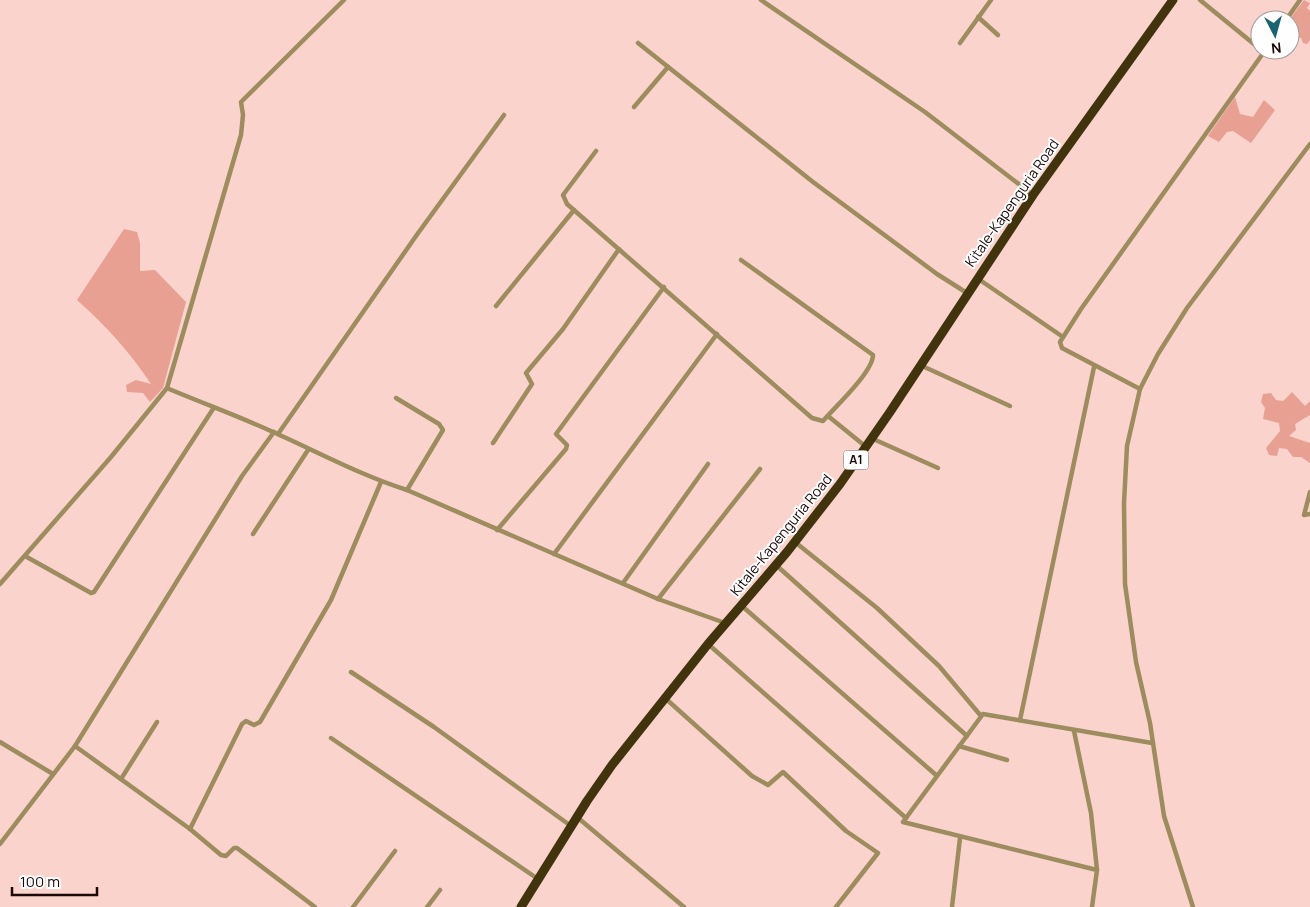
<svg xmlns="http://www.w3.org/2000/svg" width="1310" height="907" font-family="Manrope,sans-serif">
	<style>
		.green { fill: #e8a093 }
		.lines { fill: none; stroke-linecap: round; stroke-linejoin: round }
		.street { stroke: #9c8c5e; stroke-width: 4.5 }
		.highway { stroke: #41340c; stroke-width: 9 }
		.labels { text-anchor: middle; stroke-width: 4; stroke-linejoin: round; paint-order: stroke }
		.shield { fill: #fefefe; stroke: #5e5251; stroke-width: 1 }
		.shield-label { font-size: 12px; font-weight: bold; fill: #190907 }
		.street-label { font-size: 14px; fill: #190907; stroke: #fefefe }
	</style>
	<rect width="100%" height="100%" fill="#fad3cc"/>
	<g class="green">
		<path d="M1304 0 1310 3 1307 8 1310 11V40L1307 44 1303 43 1301 38 1290 37 1289 20Z"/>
		<path d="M1235 97 1240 114 1253 117 1264 100 1275 110 1251 143 1233 131 1227 132 1219 142 1208 136Z"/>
		<path d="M124 229 137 232 140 243V271L155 270 186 302 163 388 150 402 143 393 127 392 126 385 136 380 151 384C130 352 106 326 77 300Z"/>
		<path d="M1292 392 1305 406 1310 401V415L1295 424 1296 430 1289 436 1310 443V463L1301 457H1293L1287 449 1279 448 1277 456 1269 455 1266 448 1280 431 1279 423 1263 419 1265 408 1261 402 1263 394 1271 393 1276 400 1283 401Z"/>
	</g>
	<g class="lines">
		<g class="street">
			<path d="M761 0 925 112 1033 195"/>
			<path d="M1200 0 1260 49"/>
			<path d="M978 17 998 35"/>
			<path d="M1286 20 1300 0"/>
			<path d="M638 43 813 182 937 274 967 293"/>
			<path d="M960 43 991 0"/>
			<path d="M634 107 668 67"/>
			<path d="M596 151 563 195 567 204 812 418 823 421C835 407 873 372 873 355L741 260"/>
			<path d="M977 278 1063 337"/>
			<path d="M496 306 574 210"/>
			<path d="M920 365 1010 406"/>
			<path d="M167 388C202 403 238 416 273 432 318 452 360 475 407 490L658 599 725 623"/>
			<path d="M1140 389 1062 348 1060 342 1081 309 1264 52 1261 50"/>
			<path d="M396 398 439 424 443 430 407 490"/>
			<path d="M828 416 865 446"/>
			<path d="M278 434 416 236 504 115"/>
			<path d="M871 438 938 468"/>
			<path d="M493 443 532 384 526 373 563 329 619 249"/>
			<path d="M1310 492 1304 515 1310 514"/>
			<path d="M497 530 566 449 567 445 556 434 664 287"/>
			<path d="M253 534 308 450"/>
			<path d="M795 542 877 608 939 666 981 716"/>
			<path d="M554 554 717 334"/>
			<path d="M25 556 91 593 94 592 213 409"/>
			<path d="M776 565 967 736"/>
			<path d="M623 583 708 464"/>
			<path d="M0 584 111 457 167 388 241 135 243 115 241 102 344 0"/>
			<path d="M658 599 760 469"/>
			<path d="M742 606 936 775"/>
			<path d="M708 644 906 818"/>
			<path d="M351 672 434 727 571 826"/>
			<path d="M665 698 752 776 768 785 783 772 846 831 878 853 836 907"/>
			<path d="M1020 720 1094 367"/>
			<path d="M1074 731 1091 813 1097 870"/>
			<path d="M331 738 538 879"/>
			<path d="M0 742 53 774"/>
			<path d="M75 746 190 829 221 855 226 856 234 848H237L315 907"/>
			<path d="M959 746 1007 760"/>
			<path d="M121 779 157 722"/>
			<path d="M577 817 684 907"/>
			<path d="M190 829 242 724 246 721 254 725 260 722 331 600 381 482"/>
			<path d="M0 844 75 746 242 476 274 432"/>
			<path d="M353 907 395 851"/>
			<path d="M427 907 440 890"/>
			<path d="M952 907 960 838"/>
			<path d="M1092 907 1097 870 903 822 983 714 1152 743"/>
			<path d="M1193 907 1164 816 1150 723 1136 662 1125 584 1124 503 1127 446 1140 389 1158 354 1187 308 1310 144"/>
		</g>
		<path class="highway" d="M521 907 587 801 612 765 708 644 787 552 840 484 890 412 1033 195 1173 0"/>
	</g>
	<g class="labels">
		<rect class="shield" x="843.5" y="450.5" width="25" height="19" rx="4"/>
		<g class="shield-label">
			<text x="856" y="464">A1</text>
		</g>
		<g class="street-label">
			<text transform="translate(1012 203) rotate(-55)" y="5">Kitale-Kapenguria Road</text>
			<text transform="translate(781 535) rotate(-51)" y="5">Kitale-Kapenguria Road</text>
		</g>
	</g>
	<g transform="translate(1275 35) rotate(174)"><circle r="24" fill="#fefefe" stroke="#a29c9b"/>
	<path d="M0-4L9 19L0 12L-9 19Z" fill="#1a6470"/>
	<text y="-8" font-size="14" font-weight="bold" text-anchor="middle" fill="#190907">N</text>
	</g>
	<path d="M12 887v8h85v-8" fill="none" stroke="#190907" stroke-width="2.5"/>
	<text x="20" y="887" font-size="15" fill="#190907" stroke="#fefefe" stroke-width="4" paint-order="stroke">100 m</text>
</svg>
